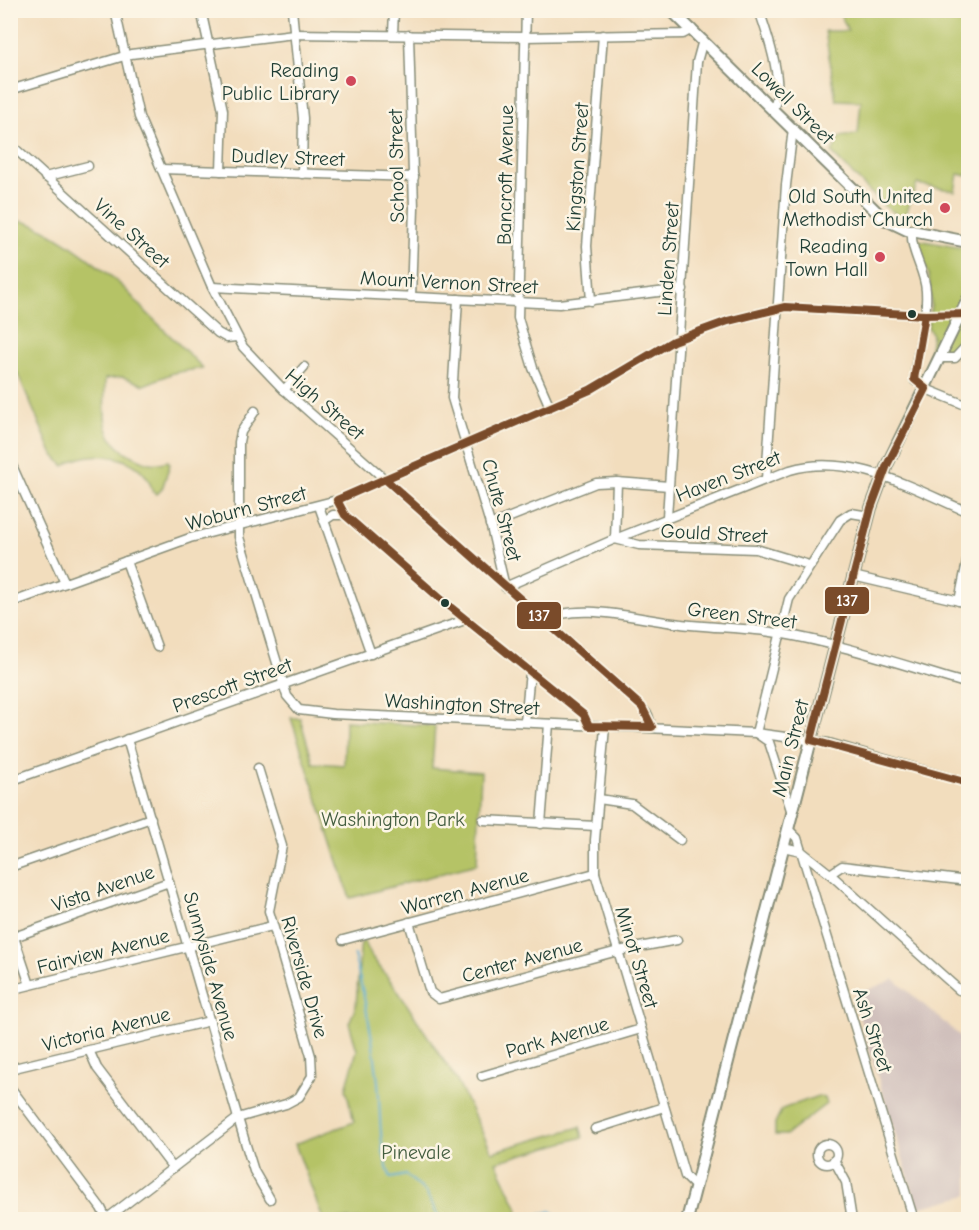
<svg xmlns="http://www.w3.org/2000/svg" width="979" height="1230" font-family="'Comic Neue',sans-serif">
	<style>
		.industrial { fill: #d0c0bc }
		.green { fill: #b5c366; stroke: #6a804d; stroke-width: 1.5 }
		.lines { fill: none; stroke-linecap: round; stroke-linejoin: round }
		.stream { stroke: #54aad0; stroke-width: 2 }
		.minor-casing { stroke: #888d78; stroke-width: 11 }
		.major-casing { stroke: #888d78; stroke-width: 14 }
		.minor { stroke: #fff; stroke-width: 8 }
		.major { stroke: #fff; stroke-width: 10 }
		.bus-1-casing { stroke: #fcf5e5; stroke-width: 12 }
		.bus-1 { stroke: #7a4b2a; stroke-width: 8 }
		.poi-dot { fill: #d1495b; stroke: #fcf5e5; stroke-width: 2 }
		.bus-dot { fill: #1f3d34; stroke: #fcf5e5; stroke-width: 2 }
		.labels { text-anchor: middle; stroke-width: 5; stroke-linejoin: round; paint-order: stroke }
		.poi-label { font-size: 20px; fill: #1f3d34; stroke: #fcf5e5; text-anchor: end }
		.street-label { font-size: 20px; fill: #1f3d34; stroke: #fcf5e5 }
		.park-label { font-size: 20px; fill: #445e40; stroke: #fcf5e5 }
		.line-badge { stroke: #fcf5e5; stroke-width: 2 }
		.badge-label { font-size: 16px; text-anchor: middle; font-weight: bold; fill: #fff }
	</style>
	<rect width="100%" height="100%" fill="#fcf5e5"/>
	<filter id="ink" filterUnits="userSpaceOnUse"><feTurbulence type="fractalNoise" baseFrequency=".0167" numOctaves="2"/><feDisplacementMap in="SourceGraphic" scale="12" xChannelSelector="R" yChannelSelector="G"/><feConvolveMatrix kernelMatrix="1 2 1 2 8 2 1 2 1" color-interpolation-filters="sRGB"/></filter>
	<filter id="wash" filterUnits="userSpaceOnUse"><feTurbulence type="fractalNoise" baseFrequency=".008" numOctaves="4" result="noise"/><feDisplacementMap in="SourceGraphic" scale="24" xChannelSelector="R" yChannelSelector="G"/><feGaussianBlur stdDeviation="1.35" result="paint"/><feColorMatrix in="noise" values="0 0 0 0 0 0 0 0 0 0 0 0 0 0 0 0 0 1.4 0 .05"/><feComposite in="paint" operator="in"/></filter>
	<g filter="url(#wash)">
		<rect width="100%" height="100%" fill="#f2ddbd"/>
		<path class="industrial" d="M894 979 968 1043V1195L918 1208 853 996Z"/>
		<g class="green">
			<path d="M839 11H968V176L958 174 955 191 917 184 904 219 883 205 832 153 839 137 858 134 861 101 836 100 825 31H848Z"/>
			<path d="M21 221C52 227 121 280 139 305L203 368 173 373 144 385 123 377 105 379C105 411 98 440 133 456 147 463 153 466 168 461L170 464 162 489 157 494 152 491C147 455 88 446 64 466L52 453 11 358V225Z"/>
			<path d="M918 240 968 249V334L957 346 928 362 932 335 928 327 931 304 929 275 916 243Z"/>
			<path d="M291 718H300L313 763 344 765 345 721 435 726 432 768 481 772 477 864 350 898Z"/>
			<path d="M364 941 372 957 396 988 456 1079 492 1152 580 1127 583 1137 496 1162 518 1209 516 1219H323L295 1144 354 1122 346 1089 357 1050 349 1023 356 1006 360 950 361 943Z"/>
			<path d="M818 1096 825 1098 826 1104 786 1135H775V1123L782 1109Z"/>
		</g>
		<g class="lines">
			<g class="stream">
				<path d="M354 955C365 997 373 1039 378 1082 381 1114 378 1149 391 1178L406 1175 426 1192 440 1220"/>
				<path d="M535 1220 538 1215 551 1211 562 1220"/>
			</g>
		</g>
	</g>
	<g filter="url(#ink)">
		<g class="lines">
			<defs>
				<g id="minor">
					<path d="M115 10 139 117 212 287 243 347 282 388 642 707 648 715 652 727"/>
					<path d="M201 10 223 110 221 171"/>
					<path d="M292 10 303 118 302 174"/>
					<path d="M526 10 518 318 533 368 550 407"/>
					<path d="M759 10C767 34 786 86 773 108"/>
					<path d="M393 34 394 10"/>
					<path d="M409 35 414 208 411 297"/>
					<path d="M10 90 131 54 294 34 525 37 683 34 692 29"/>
					<path d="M10 144 218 333 227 338 236 337"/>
					<path d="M161 169 414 177"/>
					<path d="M45 177 88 166"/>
					<path d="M912 231C910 252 925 270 926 291 928 321 916 350 914 380L926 389 968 406"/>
					<path d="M212 287 559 304 683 289"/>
					<path d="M458 299 452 398 491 527 505 587 615 539 790 470C851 452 914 489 968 512"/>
					<path d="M591 301 587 246 603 35"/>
					<path d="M941 358H955L968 344"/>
					<path d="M284 390 304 367"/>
					<path d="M255 411 241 432 239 442V537L287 696 299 710 333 714 756 733 829 743 968 783"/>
					<path d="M10 461 65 583"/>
					<path d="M766 479 786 185 793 129"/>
					<path d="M337 500 345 515 443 601 584 715 589 726"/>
					<path d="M319 506 371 654"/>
					<path d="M667 517 697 62 703 40"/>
					<path d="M324 521 333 515H345"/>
					<path d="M490 525 596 483 617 482 669 486"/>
					<path d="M615 539 639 545 756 549 809 565"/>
					<path d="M615 539 617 482"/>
					<path d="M126 561 157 647"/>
					<path d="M853 576 968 603"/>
					<path d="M959 601 968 557"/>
					<path d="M10 603 190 538 337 500 590 390 673 341 728 321 785 307 925 315 968 314"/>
					<path d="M543 621C576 601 637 619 674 623 708 628 744 627 778 633 843 644 906 666 968 684"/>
					<path d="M525 722 530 672"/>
					<path d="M605 727 595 840V873L685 1176 695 1186"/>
					<path d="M127 739 245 1142 254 1171 270 1199"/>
					<path d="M10 781 465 620"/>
					<path d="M599 799 632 804 680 840"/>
					<path d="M792 813 769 742 756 733 789 599 840 520 851 513 869 516"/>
					<path d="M483 820 596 826"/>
					<path d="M541 824 549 724"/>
					<path d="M788 829 797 838 801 851 914 1220"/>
					<path d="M783 847 801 851 830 874 842 866 968 881"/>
					<path d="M10 867 151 818"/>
					<path d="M830 874 959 990"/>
					<path d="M409 922 430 992 439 999 618 951 677 940"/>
					<path d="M10 925 30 985"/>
					<path d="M14 937 169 882"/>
					<path d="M343 940 595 873"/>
					<path d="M10 990 272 926"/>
					<path d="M89 1050 97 1068 173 1168"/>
					<path d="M10 1069 210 1021"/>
					<path d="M482 1076 641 1029"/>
					<path d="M10 1087 101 1208 107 1220"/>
					<path d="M595 1129 664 1107"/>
					<circle cx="827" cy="1154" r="10"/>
					<path d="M834 1160 846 1182 852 1220"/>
					<path d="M105 1220 238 1118 286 1104 299 1097 312 1076 311 1056 269 911 282 846 258 768"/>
				</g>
				<g id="major">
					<path d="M671 10 884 219 907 230 968 242"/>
					<path d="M687 1220 871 508 887 465 968 299"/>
				</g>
			</defs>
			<use href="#minor" class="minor-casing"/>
			<use href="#major" class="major-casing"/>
			<use href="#minor" class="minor"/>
			<use href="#major" class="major"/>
			<defs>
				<g id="bus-1">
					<path d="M925 315 914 379 926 389 887 465 871 508 811 740 968 783"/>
					<path d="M385 479 642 707 652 727 589 726 584 715 443 601 345 515 337 500Z"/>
					<path d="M385 479 590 390 673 341 728 321 785 307 925 315 968 314"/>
				</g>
			</defs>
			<use href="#bus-1" class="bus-1-casing"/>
			<use href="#bus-1" class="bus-1"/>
		</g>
	</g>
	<g class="poi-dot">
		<circle cx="351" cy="81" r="6"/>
		<circle cx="945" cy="208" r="6"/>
		<circle cx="880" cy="257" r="6"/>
	</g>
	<g class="bus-dot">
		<circle cx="912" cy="314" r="5"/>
		<circle cx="445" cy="603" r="5"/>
	</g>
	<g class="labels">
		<g class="poi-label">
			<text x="339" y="77">Reading<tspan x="339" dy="23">Public Library</tspan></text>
			<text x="933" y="203">Old South United<tspan x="933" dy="23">Methodist Church</tspan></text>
			<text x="868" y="253">Reading<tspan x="868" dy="23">Town Hall</tspan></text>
		</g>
		<g class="street-label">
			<text transform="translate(793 103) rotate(45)" y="7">Lowell Street</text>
			<text transform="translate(288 157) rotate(2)" y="7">Dudley Street</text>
			<text transform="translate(396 166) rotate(-91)" y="7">School Street</text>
			<text transform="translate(577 167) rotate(-86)" y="7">Kingston Street</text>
			<text transform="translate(505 175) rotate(-89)" y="7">Bancroft Avenue</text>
			<text transform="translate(132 233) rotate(42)" y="7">Vine Street</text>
			<text transform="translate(668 259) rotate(-86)" y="7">Linden Street</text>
			<text transform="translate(449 282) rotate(3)" y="7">Mount Vernon Street</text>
			<text transform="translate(325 404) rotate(41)" y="7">High Street</text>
			<text transform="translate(728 476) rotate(-21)" y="7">Haven Street</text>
			<text transform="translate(246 508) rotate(-15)" y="7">Woburn Street</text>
			<text transform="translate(502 510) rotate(75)" y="7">Chute Street</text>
			<text transform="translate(714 533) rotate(3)" y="7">Gould Street</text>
			<text transform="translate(742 615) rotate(7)" y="7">Green Street</text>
			<text transform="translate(232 685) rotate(-20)" y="7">Prescott Street</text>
			<text transform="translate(462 704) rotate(3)" y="7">Washington Street</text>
			<text transform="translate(790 748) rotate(-76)" y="7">Main Street</text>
			<text transform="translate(103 888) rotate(-19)" y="7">Vista Avenue</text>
			<text transform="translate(465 891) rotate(-15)" y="7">Warren Avenue</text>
			<text transform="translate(103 951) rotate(-14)" y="7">Fairview Avenue</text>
			<text transform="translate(637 957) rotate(73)" y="7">Minot Street</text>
			<text transform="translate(522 960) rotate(-15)" y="7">Center Avenue</text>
			<text transform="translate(211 966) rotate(74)" y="7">Sunnyside Avenue</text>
			<text transform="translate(305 977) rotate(74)" y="7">Riverside Drive</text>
			<text transform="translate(106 1029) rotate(-14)" y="7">Victoria Avenue</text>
			<text transform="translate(873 1030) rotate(72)" y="7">Ash Street</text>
			<text transform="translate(557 1037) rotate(-16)" y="7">Park Avenue</text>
		</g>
		<g class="park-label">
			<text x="393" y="826">Washington Park</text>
			<text x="416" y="1159">Pinevale</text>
		</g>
	</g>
	<g class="line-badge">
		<rect x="824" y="586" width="46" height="29" rx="6" fill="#7a4b2a"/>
		<rect x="516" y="601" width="46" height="29" rx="6" fill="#7a4b2a"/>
	</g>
	<g class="badge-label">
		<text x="847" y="606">137</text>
		<text x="539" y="621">137</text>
	</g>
	<rect width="979" height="1230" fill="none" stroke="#fcf5e5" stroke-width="36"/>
</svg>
